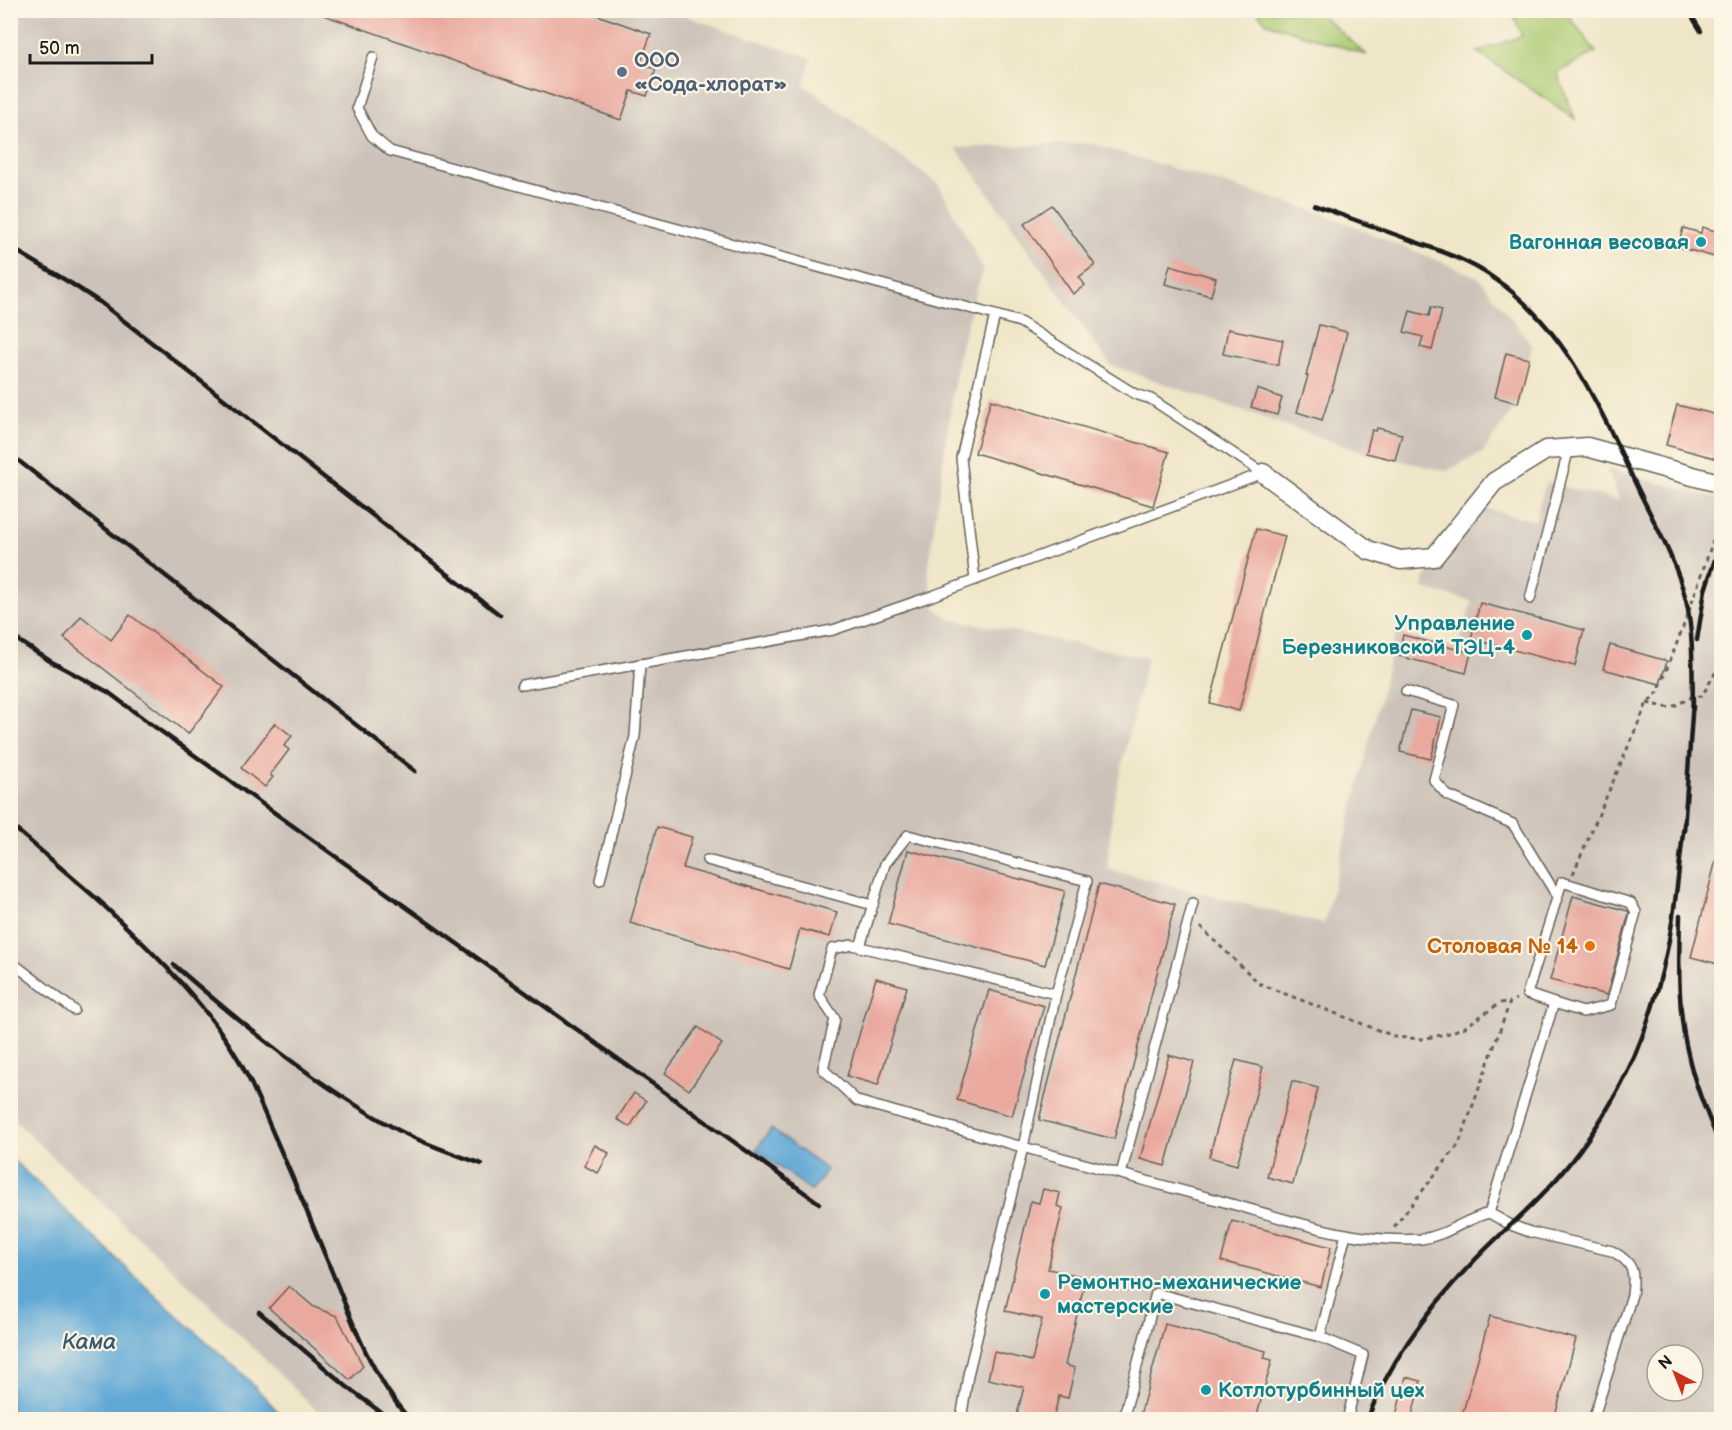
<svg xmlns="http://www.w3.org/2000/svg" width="1732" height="1430" font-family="'Balsamiq Sans',sans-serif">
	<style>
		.industrial { fill: #cdc2b9; fill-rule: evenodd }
		.green { fill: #accb73; stroke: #647448; stroke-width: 1.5 }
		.water { fill: #5ea7d5; stroke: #3d6278; stroke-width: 1.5 }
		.building { fill: #eaa99f }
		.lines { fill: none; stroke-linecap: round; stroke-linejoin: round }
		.service-casing { stroke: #666258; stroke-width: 12 }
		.minor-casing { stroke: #666258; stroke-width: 21 }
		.path { stroke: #666258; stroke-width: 3; stroke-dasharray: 4.5 4.5; stroke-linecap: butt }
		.service { stroke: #fff; stroke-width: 9 }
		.minor { stroke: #fff; stroke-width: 18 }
		.rail { stroke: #1c1c1c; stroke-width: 4.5 }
		.service-dot { fill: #5c6f8a; stroke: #fcf5e5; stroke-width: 2 }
		.culture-dot { fill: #0f9aa8; stroke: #fcf5e5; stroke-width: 2 }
		.food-dot { fill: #e8710a; stroke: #fcf5e5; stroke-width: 2 }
		.labels { text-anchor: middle; stroke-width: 4.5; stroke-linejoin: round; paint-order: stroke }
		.service-label { font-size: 21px; font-weight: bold; fill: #4e5e75; stroke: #fcf5e5; text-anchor: start }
		.culture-label { font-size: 21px; font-weight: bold; fill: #0d838f; stroke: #fcf5e5; text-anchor: end }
		.food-label { font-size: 21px; font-weight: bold; fill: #c56008; stroke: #fcf5e5; text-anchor: end }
		.water-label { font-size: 22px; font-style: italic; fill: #3a5b6f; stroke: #fcf5e5 }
	</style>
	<rect width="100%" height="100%" fill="#fcf5e5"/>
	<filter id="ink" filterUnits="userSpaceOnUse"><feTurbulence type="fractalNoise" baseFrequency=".0167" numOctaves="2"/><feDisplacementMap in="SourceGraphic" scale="12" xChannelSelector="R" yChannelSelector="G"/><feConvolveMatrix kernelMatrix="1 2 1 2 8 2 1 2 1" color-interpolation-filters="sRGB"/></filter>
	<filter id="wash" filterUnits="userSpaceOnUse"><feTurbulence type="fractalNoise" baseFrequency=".008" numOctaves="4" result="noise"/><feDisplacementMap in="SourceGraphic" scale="24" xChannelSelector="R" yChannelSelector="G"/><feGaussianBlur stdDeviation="1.35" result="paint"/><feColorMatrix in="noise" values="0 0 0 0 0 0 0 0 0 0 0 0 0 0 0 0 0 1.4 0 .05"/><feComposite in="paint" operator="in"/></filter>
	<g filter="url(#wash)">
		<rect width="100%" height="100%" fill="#efe5c7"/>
		<g class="industrial">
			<path d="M10 11H687L685 16 811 58 804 85 939 185 983 268 958 356 928 570 934 607 950 619 1147 658 1113 804 1107 869 1324 924 1396 633 1471 652 1472 647 1460 644 1472 601 1423 589 1425 577 1469 526 1487 509 1535 521 1546 482 1620 501 1607 469 1716 498 1722 506 1721 1419H325L191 1287 11 1117ZM1657 1355H1693V1391H1657Z"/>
			<path d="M1089 143 1321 213 1478 277 1532 345 1518 403 1482 453 1446 471 1366 453 1110 365 956 148Z"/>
		</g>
		<g class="green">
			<path d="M1256 11H1317L1367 55 1267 23Z"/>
			<path d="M1512 11H1565L1596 52 1557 73 1575 119 1477 52 1522 36Z"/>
		</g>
		<g class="water">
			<path d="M771 1129 827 1170 812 1191 756 1150Z"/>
			<path d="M11 1158 162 1302 241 1372 285 1419H11Z"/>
		</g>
		<g id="blocks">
			<g class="building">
				<path d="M315 10H583L651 34 640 64 656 69 647 96 631 91 621 120 315 12Z"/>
				<path d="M1052 205 1095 265 1079 277 1085 285 1073 294 1024 224Z"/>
				<path d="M1702 227 1722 233V259L1678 247 1683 228 1701 233Z"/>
				<path d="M1170 265 1216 278 1211 296 1165 284Z"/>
				<path d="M1431 307 1442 310 1432 350 1420 347 1423 337 1404 332 1410 311 1429 316Z"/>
				<path d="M1319 325 1347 332 1334 383 1322 420 1297 412 1308 376H1306Z"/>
				<path d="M1228 329 1283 340 1278 365 1223 354Z"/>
				<path d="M1506 353 1529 359 1518 403 1495 397Z"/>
				<path d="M1257 389 1282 398 1277 415 1251 407Z"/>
				<path d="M991 400 1169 452 1153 506 975 453Z"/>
				<path d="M1677 405 1722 416V460L1666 445Z"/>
				<path d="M1377 428 1402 434 1395 460 1366 453 1372 430 1376 431Z"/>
				<path d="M1256 529 1285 536 1239 711 1210 703Z"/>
				<path d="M1480 603 1584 630 1575 666 1471 639Z"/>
				<path d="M130 615 224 687 188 734 64 638 81 616 111 640Z"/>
				<path d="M1403 635 1471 653 1466 673 1398 656Z"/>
				<path d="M1610 645 1667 661 1660 684 1603 669Z"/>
				<path d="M1411 710 1441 717 1431 759 1400 752Z"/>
				<path d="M275 723 292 736 284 746 289 750 270 775 273 777 265 787 241 768Z"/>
				<path d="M657 827 692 837 683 868 837 912 830 937 800 929 789 969 630 923Z"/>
				<path d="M908 850 1065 891 1045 965 888 924Z"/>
				<path d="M1717 856 1722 857V965L1691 957Z"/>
				<path d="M1099 884 1175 904 1114 1139 1039 1120Z"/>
				<path d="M1573 896 1628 911 1629 913 1607 995 1550 980Z"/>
				<path d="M876 978 907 987 878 1085 847 1076Z"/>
				<path d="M989 990 1044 1006 1012 1116 957 1100Z"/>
				<path d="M698 1027 722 1044 689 1090 665 1073Z"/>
				<path d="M1169 1055 1194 1062 1165 1166 1140 1159Z"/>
				<path d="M1236 1060 1263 1067 1237 1165 1209 1157Z"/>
				<path d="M1292 1081 1318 1088 1293 1184 1267 1177Z"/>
				<path d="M634 1093 646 1101 630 1127 617 1119Z"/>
				<path d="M595 1145 609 1153 598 1173 584 1166Z"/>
				<path d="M1043 1189 1060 1193 1057 1206 1063 1208 1048 1269 1086 1277 1065 1365 1075 1368 1068 1398 1059 1396 1053 1419H1016L1024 1387 988 1379 994 1352 1032 1361 1042 1319 1005 1311 1031 1201 1039 1203Z"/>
				<path d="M1232 1221 1331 1247 1321 1287 1221 1261Z"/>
				<path d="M289 1286 314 1307 337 1316 363 1366 350 1380 269 1308Z"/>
				<path d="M1490 1316 1576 1339 1554 1419H1461Z"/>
				<path d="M1165 1324 1266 1351 1264 1358 1272 1360 1256 1419H1139Z"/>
				<path d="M1406 1377 1421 1381 1411 1419H1395Z"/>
			</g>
		</g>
	</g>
	<g filter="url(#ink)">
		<use href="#blocks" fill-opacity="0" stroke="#666258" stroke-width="1.5"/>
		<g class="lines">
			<defs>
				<g id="service">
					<path d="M373 57 357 108 372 136 390 151 995 315"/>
					<path d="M975 580 961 458 995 315 1020 322 1135 394 1151 399 1263 473"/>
					<path d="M1530 599 1569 448"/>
					<path d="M522 685 833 630 932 596 1263 473"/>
					<path d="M1406 691 1454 705 1434 780 1447 795 1513 824 1557 896"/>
					<path d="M707 860 873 905"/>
					<path d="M600 880 635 736 640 664"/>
					<path d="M860 947 885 864 908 835 1087 881 1056 994 1023 1147 968 1375 961 1420"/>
					<path d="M10 961 74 1010"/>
					<path d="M1056 994 852 945 832 949 819 995 835 1019 823 1069 857 1101C979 1135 1100 1169 1221 1201 1284 1218 1356 1245 1421 1239 1446 1236 1465 1219 1489 1213L1511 1225 1530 1232 1612 1251C1634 1263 1635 1272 1632 1295L1593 1420"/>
					<path d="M1121 1174 1193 903"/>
					<path d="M1489 1213 1554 1003 1527 994 1562 882 1631 903 1636 912 1611 1005 1583 1012 1554 1003"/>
					<path d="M1320 1337 1346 1234"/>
					<path d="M1123 1420 1156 1293 1320 1337 1363 1355 1347 1420"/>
				</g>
				<path id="minor" d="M1263 473 1368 550 1400 560 1434 557 1494 482 1546 450 1587 447 1722 484"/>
			</defs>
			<use href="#service" class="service-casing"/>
			<use href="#minor" class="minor-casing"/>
			<g class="path">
				<path d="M1647 703 1670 708 1692 697 1702 696 1722 661"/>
				<path d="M1573 874 1647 703 1658 692 1688 614 1722 514"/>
				<path d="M1200 927 1260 984 1396 1037 1422 1039 1446 1034 1465 1027 1500 1003 1510 1002"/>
				<path d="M1394 1227 1459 1144 1510 1002 1516 999"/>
			</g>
			<use href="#service" class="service"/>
			<use href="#minor" class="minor"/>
			<g class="rail">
				<path d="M1688 10 1701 31"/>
				<path d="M1314 205C1347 217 1380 229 1413 241 1441 251 1470 261 1495 279 1568 329 1602 414 1639 491 1656 526 1676 561 1686 600 1694 635 1692 672 1693 709"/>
				<path d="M10 247 72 284 101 303 500 615"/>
				<path d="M10 454 415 771"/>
				<path d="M10 635 50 661 108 692 148 722 819 1203"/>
				<path d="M1697 640 1705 590 1722 538"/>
				<path d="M10 824 104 905"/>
				<path d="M1684 831 1693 700"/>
				<path d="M97 899C153 952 215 1010 249 1079 259 1100 268 1121 277 1142 296 1185 314 1228 332 1272 353 1324 372 1377 410 1420"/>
				<path d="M1680 915C1679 961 1677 1009 1688 1054 1695 1087 1709 1118 1722 1150"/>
				<path d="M174 965C244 1026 316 1085 398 1130 424 1144 454 1154 482 1164"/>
				<path d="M259 1312 346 1386 391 1420"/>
				<path d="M1367 1420C1390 1360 1428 1309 1472 1263 1500 1233 1533 1207 1559 1176 1617 1108 1649 1037 1667 950 1676 908 1679 866 1684 824"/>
			</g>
		</g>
	</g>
	<circle class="service-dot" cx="622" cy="72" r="6"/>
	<g class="culture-dot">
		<circle cx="1701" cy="242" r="6"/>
		<circle cx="1527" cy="635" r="6"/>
		<circle cx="1045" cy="1294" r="6"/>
		<circle cx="1206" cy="1390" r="6"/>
	</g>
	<circle class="food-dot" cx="1590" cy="946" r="6"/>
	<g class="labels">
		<g class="service-label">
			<text x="634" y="67">ООО<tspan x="634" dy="24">«Сода-хлорат»</tspan></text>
		</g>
		<g class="culture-label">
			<text x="1689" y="249">Вагонная весовая</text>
			<text x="1515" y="630">Управление<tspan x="1515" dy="24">Березниковской ТЭЦ-4</tspan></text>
			<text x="1057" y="1289" text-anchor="start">Ремонтно-механические<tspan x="1057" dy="24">мастерские</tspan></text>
			<text x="1218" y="1397" text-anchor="start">Котлотурбинный цех</text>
		</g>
		<g class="food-label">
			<text x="1578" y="953">Cтоловая № 14</text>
		</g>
		<g class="water-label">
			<text x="89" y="1349">Кама</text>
		</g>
	</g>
	<rect width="1732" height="1430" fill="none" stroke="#fcf5e5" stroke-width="36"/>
	<g transform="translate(1675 1373) rotate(318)"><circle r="28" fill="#fcf5e5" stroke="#a29e95" stroke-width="1.5"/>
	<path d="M0-4.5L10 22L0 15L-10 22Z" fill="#c8321e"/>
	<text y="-9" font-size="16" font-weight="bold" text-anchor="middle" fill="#1c1c1c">N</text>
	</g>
	<path d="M30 54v9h122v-9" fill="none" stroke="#1c1c1c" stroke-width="3"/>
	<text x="39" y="54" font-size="18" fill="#1c1c1c" stroke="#fcf5e5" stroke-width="4.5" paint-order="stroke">50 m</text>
</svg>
